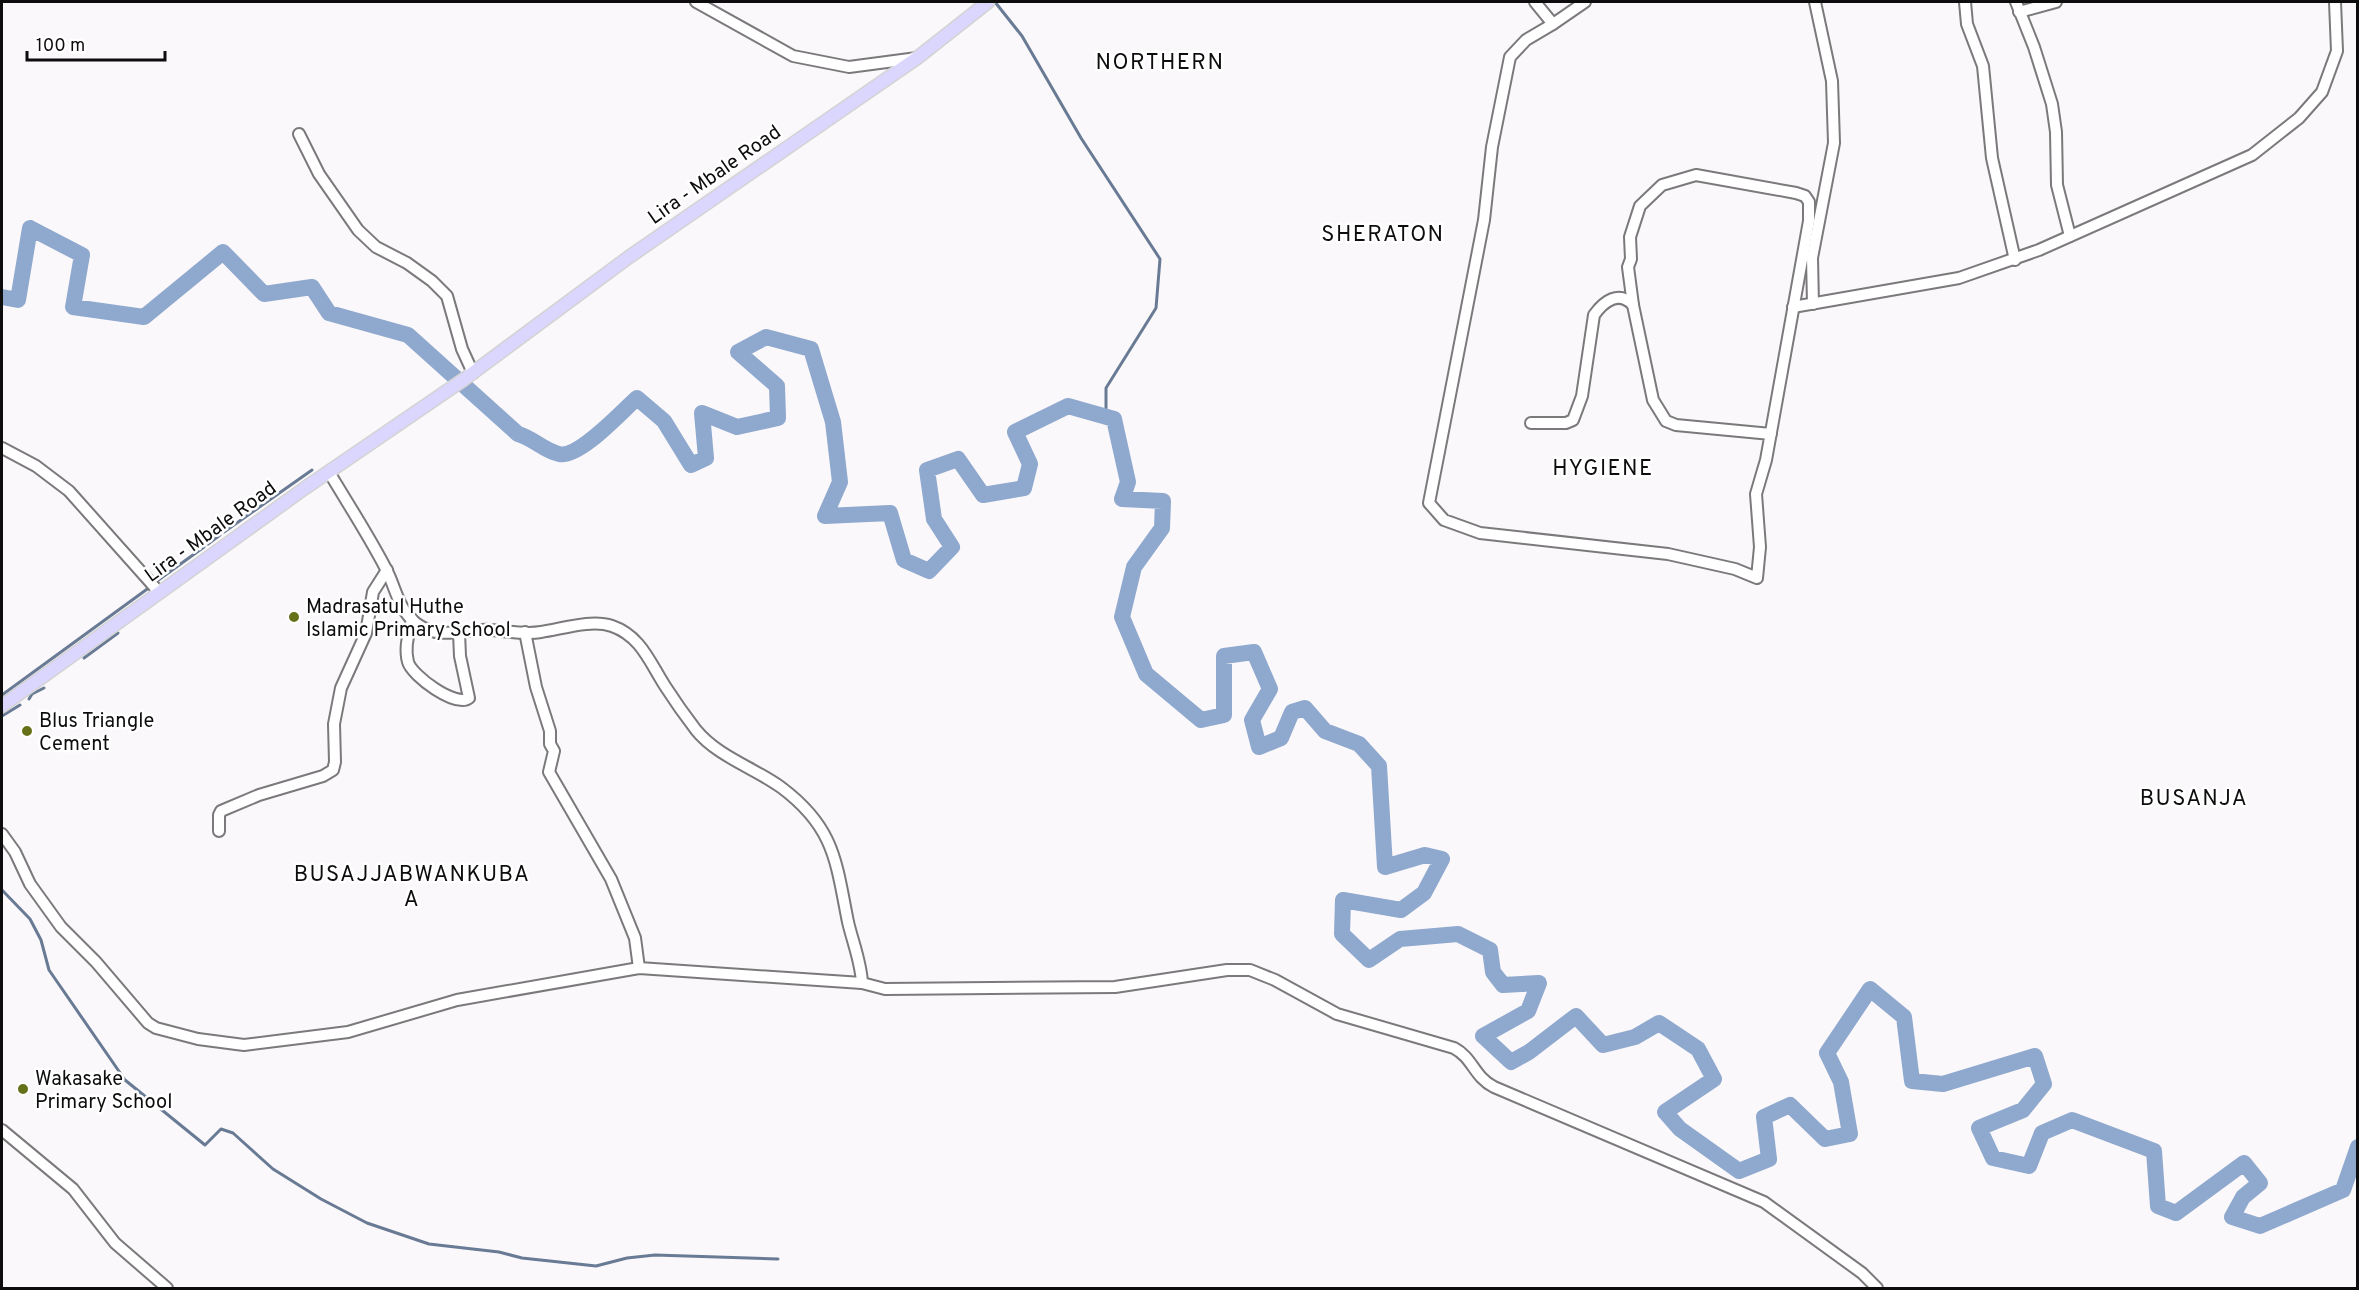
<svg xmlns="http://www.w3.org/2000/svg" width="2359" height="1290" font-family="Overpass,sans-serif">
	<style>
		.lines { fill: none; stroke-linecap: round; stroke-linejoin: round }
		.stream { stroke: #687a94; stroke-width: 3 }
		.river { stroke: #8ea8ce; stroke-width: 16 }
		.minor-casing { stroke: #7b797c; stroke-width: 14 }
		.major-casing { stroke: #d4d3d4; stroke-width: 15 }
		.minor { stroke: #fff; stroke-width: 10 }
		.major { stroke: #dad6fd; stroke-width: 12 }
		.poi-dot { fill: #667018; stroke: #fff; stroke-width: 2 }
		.labels { text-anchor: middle; stroke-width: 5; stroke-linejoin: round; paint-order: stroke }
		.street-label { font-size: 20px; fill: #0e0d0e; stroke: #fff }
		.poi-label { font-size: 20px; fill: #0e0d0e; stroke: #fff; text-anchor: start }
		.quarter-label { font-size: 22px; letter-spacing: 1.5px; fill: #0e0d0e; stroke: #fff }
	</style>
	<rect width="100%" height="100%" fill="#fbf8fb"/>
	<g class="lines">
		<g class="stream">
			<path d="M995 2 1022 36 1081 138 1160 259 1156 308 1106 388V416"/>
			<path d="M224 532 312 470"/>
			<path d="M208 544 220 535"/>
			<path d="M157 581 204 547"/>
			<path d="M84 658 118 633"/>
			<path d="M2 695 150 587"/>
			<path d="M29 699 32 694 44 688"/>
			<path d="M2 716 20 705"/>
			<path d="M2 890 30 919 41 940 49 970 125 1080 205 1145 221 1129 233 1133 273 1169 321 1199 367 1223 429 1244 499 1252 522 1258 596 1266 627 1258 655 1255 778 1259"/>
		</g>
		<path class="river" d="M2 297 18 300 30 228 82 255 73 307 144 317 223 252 264 294 312 287 329 313 408 335 518 434C533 438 544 451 559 454 579 459 622 411 637 398L664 421 691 465 706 458 702 413 737 427 778 418 777 386 738 352 766 337 811 349 833 422 840 482 825 516 890 513 904 560 929 571 952 547 934 519 927 470 958 459 983 495 1024 488 1030 464 1015 432 1068 406 1114 419 1128 482 1122 499 1163 501 1162 528 1134 567 1122 617 1146 674 1201 720 1224 715V656L1254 652 1270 689 1252 720 1259 747 1281 738 1292 712 1305 708 1325 731 1359 744 1379 766 1385 867 1425 855 1442 859 1424 893 1401 910 1343 900 1342 934 1369 960 1400 939 1458 934 1490 950 1493 972 1503 985 1539 983 1528 1011 1483 1036 1511 1062 1529 1052 1576 1016 1603 1045 1635 1037 1659 1023 1698 1049 1714 1079 1665 1112 1680 1129 1739 1171 1769 1159 1764 1117 1790 1105 1825 1139 1850 1134 1841 1082 1827 1053 1870 989 1904 1017 1912 1081 1943 1084 2035 1056 2044 1084 2023 1110 1979 1128 1993 1158 2029 1166 2042 1133 2072 1120 2154 1151 2158 1206 2176 1213 2244 1163 2260 1183 2243 1197 2232 1217 2260 1226 2343 1190 2358 1147"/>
		<defs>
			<g id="minor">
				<path d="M696 2 793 56 849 67 917 58"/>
				<path d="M1535 2 1553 24 1585 2"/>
				<path d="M1965 2 1967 24 1983 66 1992 158 2015 260"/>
				<path d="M2016 2 2034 47 2052 104 2056 132 2057 185 2070 236"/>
				<path d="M2019 12 2056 2"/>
				<path d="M1553 24 1526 40 1510 57 1492 147 1484 220 1429 503 1444 520 1480 533 1668 554 1735 569 1757 578 1760 547 1756 494 1766 460 1809 221V202L1805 196 1796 193 1696 175 1662 185 1640 206 1630 237 1631 259 1628 267 1633 305 1653 400 1666 421 1676 425 1771 434"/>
				<path d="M299 134 319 174 358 230 376 247 407 263 432 281 447 296 462 349 473 373"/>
				<path d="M1813 304 1812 258 1834 143 1832 81 1815 2"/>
				<path d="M1793 307 1959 278 2039 250 2252 155 2299 118 2322 92 2337 51 2335 2"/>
				<path d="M1531 423H1566L1573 420 1582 396 1594 315C1604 301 1619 290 1633 305"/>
				<path d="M2 448 36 466 69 491 159 592"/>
				<path d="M329 472C348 504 369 536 386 569 396 588 398 610 417 624 441 641 465 628 491 630 508 631 524 635 541 632 562 629 591 619 612 626 641 636 650 663 665 686 674 700 686 717 696 730 718 757 755 768 782 788 835 828 836 862 848 922 853 943 861 962 862 983"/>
				<path d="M412 619C409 634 404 647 408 662 412 676 456 708 469 698L460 656 459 633"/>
				<path d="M525 632 536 687 550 731V744L554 751 549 772 611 879 635 938 639 968"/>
				<path d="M219 831V815L221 811 259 795 323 776 333 770 335 762 334 724 341 688 366 633 373 592 387 570"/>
				<path d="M2 834 15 852 30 884 61 927 96 962 148 1023 156 1028 198 1039 244 1045 348 1032 457 1000 639 968 862 983 885 989 1115 987 1227 970H1250L1275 980 1337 1014 1454 1048C1473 1058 1474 1077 1494 1087L1764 1202 1862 1273 1877 1288"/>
				<path d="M2 1130 73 1189 115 1243 167 1288"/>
			</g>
			<path id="major" d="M2 706 305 488 463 380 629 257 917 58 988 2"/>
		</defs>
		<use href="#minor" class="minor-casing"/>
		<use href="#major" class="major-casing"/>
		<use href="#minor" class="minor"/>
		<use href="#major" class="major"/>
	</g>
	<g class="poi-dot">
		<circle cx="294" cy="617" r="6"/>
		<circle cx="27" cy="731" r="6"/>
		<circle cx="23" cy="1089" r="6"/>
	</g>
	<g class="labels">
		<g class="street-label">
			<text transform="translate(714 174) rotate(-35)" y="7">Lira - Mbale Road</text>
			<text transform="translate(210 531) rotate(-36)" y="7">Lira - Mbale Road</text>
		</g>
		<g class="poi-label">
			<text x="306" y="613">Madrasatul Huthe<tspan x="306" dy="23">Islamic Primary School</tspan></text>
			<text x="39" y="727">Blus Triangle<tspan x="39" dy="23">Cement</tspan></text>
			<text x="35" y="1085">Wakasake<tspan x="35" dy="23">Primary School</tspan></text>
		</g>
		<g class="quarter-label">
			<text x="1160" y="69">NORTHERN</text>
			<text x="1383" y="241">SHERATON</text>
			<text x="1603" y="475">HYGIENE</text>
			<text x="2194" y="805">BUSANJA</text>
			<text x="412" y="881">BUSAJJABWANKUBA<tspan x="412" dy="25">A</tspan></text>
		</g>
	</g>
	<rect width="2359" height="1290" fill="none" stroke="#0e0d0e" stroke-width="6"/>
	<path d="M27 51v9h138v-9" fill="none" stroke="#0e0d0e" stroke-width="3"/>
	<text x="36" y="51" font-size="18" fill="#0e0d0e" stroke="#ffffff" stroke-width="4.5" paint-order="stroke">100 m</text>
</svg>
